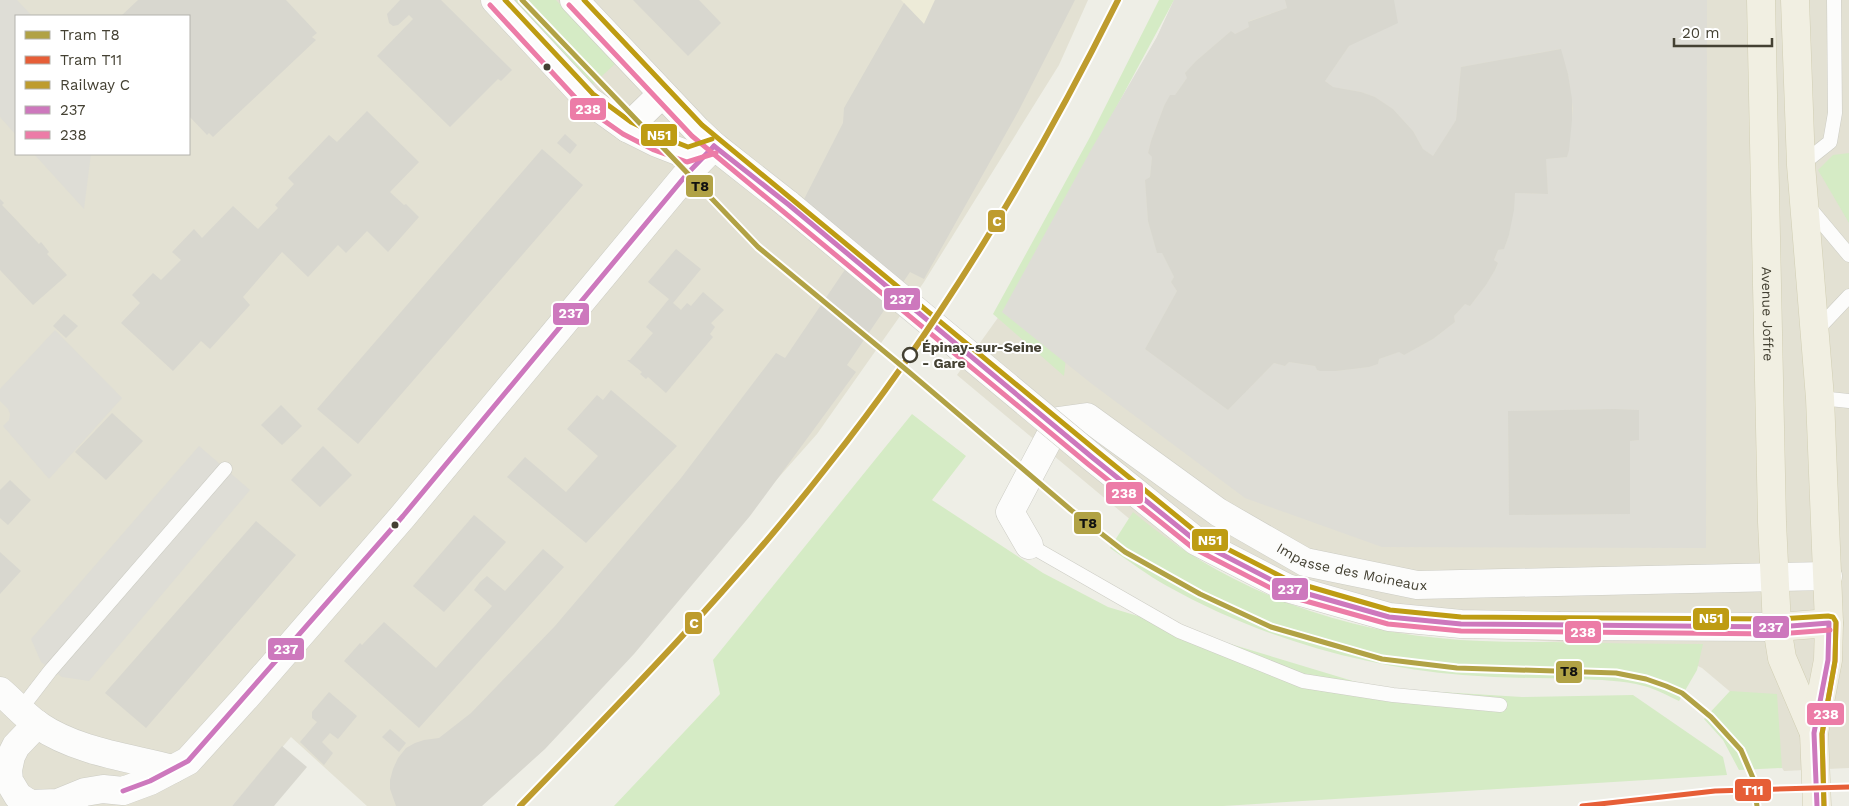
<svg xmlns="http://www.w3.org/2000/svg" width="1849" height="806" font-family="'Work Sans',sans-serif">
	<style>
		.residential { fill: #e3e1d3; fill-rule: evenodd }
		.education { fill: #edebd8 }
		.green { fill: #d5ebc5 }
		.parking { fill: #deddd6; fill-rule: evenodd }
		.building { fill: #d8d7cf }
		.lines { fill: none; stroke-linecap: round; stroke-linejoin: round }
		.lane-casing { stroke: #ccccc4; stroke-width: 15 }
		.street-casing { stroke: #ccccc4; stroke-width: 29 }
		.primary-casing { stroke: #d1ceb3; stroke-width: 29 }
		.lane { stroke: #fcfcfb; stroke-width: 14 }
		.street { stroke: #fcfcfb; stroke-width: 28 }
		.primary { stroke: #f1efe2; stroke-width: 28 }
		.street-bridge-casing { stroke: #ccccc4; stroke-width: 29; stroke-linecap: butt }
		.street-bridge { stroke: #fcfcfb; stroke-width: 28 }
		.bus-1-casing { stroke: #fff; stroke-width: 9 }
		.bus-2-casing { stroke: #fff; stroke-width: 9 }
		.bus-3-casing { stroke: #fff; stroke-width: 9 }
		.bus-1 { stroke: #cd78bd; stroke-width: 5 }
		.bus-2 { stroke: #ec7ca7; stroke-width: 5 }
		.bus-3 { stroke: #be9c13; stroke-width: 5 }
		.rail-1-casing { stroke: #fff; stroke-width: 10 }
		.rail-1 { stroke: #be9c2e; stroke-width: 6 }
		.tram-1-casing { stroke: #fff; stroke-width: 9 }
		.tram-2-casing { stroke: #fff; stroke-width: 9 }
		.tram-1 { stroke: #b1a245; stroke-width: 5 }
		.tram-2 { stroke: #e65e37; stroke-width: 5 }
		.bus-dot { fill: #444133; stroke: #fff; stroke-width: 2 }
		.stop-dot { fill: #fff; stroke: #444133; stroke-width: 2.5 }
		.labels { text-anchor: middle; stroke-width: 4; stroke-linejoin: round; paint-order: stroke }
		.street-label { font-size: 14px; fill: #444133; stroke: #fff }
		.stop-label { font-size: 14px; font-weight: bold; fill: #444133; stroke: #fff; text-anchor: start }
		.line-badge { stroke: #fff; stroke-width: 2 }
		.badge-label { font-size: 14px; text-anchor: middle; font-weight: bold; fill: #fff }
		.pale-badge-label { font-size: 14px; text-anchor: middle; font-weight: bold; fill: #111 }
	</style>
	<rect width="100%" height="100%" fill="#eeeee6"/>
	<g class="residential">
		<path d="M0 0H1088L1059 65 924 282 817 434 608 671 476 806H367L291 737 232 806H0ZM16 16H189V154H16Z"/>
		<path d="M1174 0H1849V768L1784 771 1740 700 1702 668 1659 647 1390 633 1274 597 1132 521 957 375 1002 312 1157 37Z"/>
	</g>
	<path class="education" d="M901 0H935L924 24Z"/>
	<g class="green">
		<path d="M513 0H556L615 64 593 84Z"/>
		<path d="M1159 0H1174L1087 162 1064 376 993 314 1090 137Z"/>
		<path d="M1849 153V223L1818 170 1833 155Z"/>
		<path d="M912 414 966 456 932 500 1043 573 1108 607 1376 688 1522 697 1633 695 1723 757 1727 775 1223 806H614L720 694 713 660Z"/>
		<path d="M1133 512C1218 584 1328 628 1439 638 1476 642 1515 642 1552 642 1602 643 1653 644 1703 644L1697 670 1679 701C1668 696 1656 689 1644 686 1623 680 1599 680 1577 679 1539 678 1500 678 1463 675 1361 667 1256 636 1167 586 1147 575 1129 561 1110 548Z"/>
		<path d="M1730 691 1777 694 1782 768 1739 770 1723 740 1704 719Z"/>
	</g>
	<g class="parking">
		<path d="M0 0H17L32 16H16V135L0 117Z"/>
		<path d="M1174 0H1285L1287 8 1249 21V27L1235 34 1230 32 1196 61 1185 73 1187 78 1175 95 1170 96 1164 106 1151 141 1148 153 1152 157 1150 177 1145 180 1148 221 1157 252 1162 253 1174 277 1171 282 1177 291 1145 349 1228 410 1274 363 1285 366 1289 362 1315 366 1317 370 1320 371H1336L1369 367 1378 364 1379 359 1399 352 1404 355 1433 339 1455 322 1454 316 1465 304 1470 306 1486 285 1495 270 1498 263 1494 260 1498 250 1504 249 1509 235 1515 193 1548 194 1546 159 1567 157 1573 109 1568 74 1560 49 1461 67 1456 120 1433 156 1423 149 1413 131 1393 109 1375 97 1361 92 1333 87 1325 81 1349 46 1394 0H1707L1706 548 1382 547 1245 498 1092 384 1002 312 1092 148 1157 37ZM1615 409 1639 410V440L1630 441V514L1509 515 1508 411Z"/>
		<path d="M34 154H91L84 209Z"/>
		<path d="M55 330 122 398 49 479 3 426 9 420 10 414 8 409 0 401V389Z"/>
		<path d="M199 446 250 490 89 681 62 677 41 662 31 639Z"/>
	</g>
	<g class="building">
		<path d="M138 0H286L317 33 312 37 316 40 213 137 209 133 207 135 189 116V16H121Z"/>
		<path d="M400 0H441L512 70 501 81 498 79 450 127 377 56 413 19 409 15 398 25 393 26 389 23 387 14Z"/>
		<path d="M633 0H699L721 23 688 56Z"/>
		<path d="M935 0H1075L1018 112 924 279 910 272 847 365 856 372 750 516 634 654 545 749 482 806H396L390 789V780L393 769 398 758 406 748 415 743 424 740 439 738 471 713 555 626 681 478 776 353 785 358 861 246 800 207 843 123 844 108 904 3 924 24Z"/>
		<path d="M1285 0H1394L1398 23 1349 46 1325 81 1333 87 1361 92 1375 97 1393 109 1413 131 1423 149 1433 156 1456 120 1461 67 1561 49 1568 74 1572 99V120L1569 150 1567 157 1546 159 1548 194 1515 193 1514 210 1509 235 1504 249 1498 250 1494 260 1498 263 1495 270 1486 285 1470 306 1465 304 1454 316 1455 322 1433 339 1404 355 1399 352 1379 359 1378 364 1369 367 1336 371H1320L1317 370 1315 366 1289 362 1285 366 1274 363 1228 410 1145 349 1177 291 1171 282 1174 277 1162 253H1157L1148 221 1145 180 1150 177 1152 157 1148 153 1151 141 1164 106 1170 95H1175L1187 78 1185 73 1196 61 1231 31 1235 34 1249 27 1248 22 1287 8Z"/>
		<path d="M367 111 419 162 390 192 404 205 406 204 419 217 388 252 367 231 346 253 338 245 308 277 282 252 243 297 250 305 210 349 201 341 173 371 121 323 140 303 132 295 153 273 161 280 181 260 172 252 194 229 202 238 233 206 258 229 278 208 275 205 294 184 288 178 329 135 337 142Z"/>
		<path d="M565 134 577 145 570 154 557 143Z"/>
		<path d="M542 149 583 185 358 444 317 409Z"/>
		<path d="M0 199 4 203 2 205 39 244 41 242 49 252 47 254 67 275 33 305 0 270Z"/>
		<path d="M676 249 701 269 673 303 681 310 687 303 691 306 703 292 724 310 711 323 715 327 710 334 713 337 666 393 648 377 646 379 640 374 642 372 627 360H630L653 333 646 327 669 299 648 282Z"/>
		<path d="M64 314 78 326 66 338 53 326Z"/>
		<path d="M611 390 677 446 586 543 507 477 525 457 566 492 598 456 567 429 597 395 603 400Z"/>
		<path d="M281 405 302 426 282 445 261 425Z"/>
		<path d="M1615 409 1639 410V440L1630 441V514L1509 515 1508 411Z"/>
		<path d="M112 413 143 441 106 480 75 452Z"/>
		<path d="M323 446 352 475 320 507 291 480Z"/>
		<path d="M10 480 31 500 8 525 0 518V490Z"/>
		<path d="M474 515 506 542 444 612 413 586Z"/>
		<path d="M256 521 296 555 146 728 105 693Z"/>
		<path d="M543 549 564 567 419 728 344 661 360 643 362 645 384 622 436 668 492 606 474 590 480 582 487 576 505 591Z"/>
		<path d="M0 552 21 571 0 594Z"/>
		<path d="M329 692 357 716 338 739 330 733 322 742 333 753 324 765 300 742 317 722 312 718V712Z"/>
		<path d="M390 729 406 743 399 752 382 737Z"/>
		<path d="M282 746 307 767 274 806H232Z"/>
	</g>
	<g class="lines">
		<defs>
			<g id="lane">
				<path d="M1801 165 1830 142 1835 113 1834 0"/>
				<path d="M1808 206 1849 255"/>
				<path d="M1816 331 1849 296"/>
				<path d="M1820 398 1849 401"/>
				<path d="M1029 545 1179 631 1303 681 1393 695 1500 705"/>
				<path d="M20 710 50 671 225 469"/>
			</g>
			<g id="street">
				<path d="M495 0 588 100 627 128 657 143 688 155 714 146"/>
				<path d="M574 0 697 130 714 146 789 205"/>
				<path d="M627 128 662 94"/>
				<path id="s1" d="M1029 545 1010 512 1058 421 1087 417 1218 512 1305 562 1417 585 1828 576"/>
				<path d="M1560 626 1777 627"/>
				<path d="M0 691C13 702 24 715 38 725 78 752 127 757 173 769"/>
				<path d="M37 724 16 746 11 756 8 770 9 781 18 796 30 804 58 803 85 792 103 789 123 791 150 781 188 761 246 697 403 516 687 174 714 146"/>
			</g>
			<g id="primary">
				<path id="s2" d="M1761 0 1772 522 1777 627 1782 658 1814 733"/>
				<path d="M1795 0 1801 165 1820 398 1829 623 1828 660 1814 733 1817 806"/>
				<path d="M1777 627 1829 623"/>
			</g>
		</defs>
		<use href="#lane" class="lane-casing"/>
		<use href="#street" class="street-casing"/>
		<use href="#primary" class="primary-casing"/>
		<use href="#lane" class="lane"/>
		<use href="#street" class="street"/>
		<use href="#primary" class="primary"/>
		<defs>
			<path id="street-bridge" d="M789 205 1093 458 1196 541 1287 588 1389 617 1461 624 1560 626"/>
		</defs>
		<use href="#street-bridge" class="street-bridge-casing"/>
		<use href="#street-bridge" class="street-bridge"/>
		<defs>
			<g id="bus-1">
				<path d="M714 146 789 205 1093 458 1196 541 1287 588 1389 617 1461 624 1777 627 1829 623 1828 660 1814 733 1817 806"/>
				<path d="M123 791 150 781 188 761 403 516 687 174 714 146"/>
			</g>
			<g id="bus-2">
				<path d="M490 5 583 106 623 134 654 150 687 162 716 153"/>
				<path d="M569 5 692 136 1088 464 1193 548 1284 595 1388 624 1461 631 1777 634 1830 630"/>
				<path d="M1824 806 1822 734 1835 661 1836 623"/>
			</g>
			<g id="bus-3">
				<path d="M505 0 593 94 631 122 660 136 688 147 712 139"/>
				<path d="M584 0 702 125 1098 452 1200 535 1290 581 1390 610 1461 617 1777 619 1828 616 1833 617 1836 622 1835 661 1822 734 1824 806"/>
			</g>
		</defs>
		<use href="#bus-1" class="bus-1-casing"/>
		<use href="#bus-2" class="bus-2-casing"/>
		<use href="#bus-3" class="bus-3-casing"/>
		<use href="#bus-1" class="bus-1"/>
		<use href="#bus-2" class="bus-2"/>
		<use href="#bus-3" class="bus-3"/>
		<defs>
			<path id="rail-1" d="M520 806C626 697 732 588 826 468 943 321 1034 168 1118 0"/>
		</defs>
		<use href="#rail-1" class="rail-1-casing"/>
		<use href="#rail-1" class="rail-1"/>
		<defs>
			<path id="tram-1" d="M522 0 758 247 909 372 1071 510 1125 552 1200 594 1271 627 1382 659 1457 668 1616 673 1646 679 1666 686 1682 693 1711 717 1741 750 1753 778 1757 806"/>
			<path id="tram-2" d="M1582 806 1715 791 1849 787"/>
		</defs>
		<use href="#tram-1" class="tram-1-casing"/>
		<use href="#tram-2" class="tram-2-casing"/>
		<use href="#tram-1" class="tram-1"/>
		<use href="#tram-2" class="tram-2"/>
	</g>
	<g class="bus-dot">
		<circle cx="547" cy="67" r="4.5"/>
		<circle cx="395" cy="525" r="4.5"/>
	</g>
	<circle class="stop-dot" cx="910" cy="355" r="7"/>
	<g class="labels">
		<g class="street-label">
			<text dy="5" stroke="none"><textPath href="#s2" startOffset="314">Avenue Joffre</textPath></text>
			<text dy="5" stroke="none"><textPath href="#s1" startOffset="479">Impasse des Moineaux</textPath></text>
		</g>
		<g class="stop-label">
			<text x="922" y="352">Épinay-sur-Seine<tspan x="922" dy="16">- Gare</tspan></text>
		</g>
	</g>
	<g class="line-badge">
		<rect x="569" y="97" width="38" height="24" rx="5" fill="#ec7ca7"/>
		<rect x="640" y="123" width="38" height="24" rx="5" fill="#be9c13"/>
		<rect x="685" y="174" width="29" height="24" rx="5" fill="#b1a245"/>
		<rect x="987" y="209" width="19" height="24" rx="5" fill="#be9c2e"/>
		<rect x="883" y="287" width="38" height="24" rx="5" fill="#cd78bd"/>
		<rect x="552" y="302" width="38" height="24" rx="5" fill="#cd78bd"/>
		<rect x="1105" y="481" width="39" height="24" rx="5" fill="#ec7ca7"/>
		<rect x="1073" y="511" width="29" height="24" rx="5" fill="#b1a245"/>
		<rect x="1191" y="528" width="38" height="24" rx="5" fill="#be9c13"/>
		<rect x="1271" y="577" width="38" height="24" rx="5" fill="#cd78bd"/>
		<rect x="1692" y="607" width="38" height="24" rx="5" fill="#be9c13"/>
		<rect x="684" y="611" width="19" height="24" rx="5" fill="#be9c2e"/>
		<rect x="1752" y="615" width="38" height="24" rx="5" fill="#cd78bd"/>
		<rect x="1564" y="620" width="38" height="24" rx="5" fill="#ec7ca7"/>
		<rect x="267" y="637" width="38" height="24" rx="5" fill="#cd78bd"/>
		<rect x="1555" y="660" width="28" height="24" rx="5" fill="#b1a245"/>
		<rect x="1806" y="702" width="39" height="24" rx="5" fill="#ec7ca7"/>
		<rect x="1734" y="778" width="38" height="24" rx="5" fill="#e65e37"/>
	</g>
	<g class="badge-label">
		<text x="588" y="114">238</text>
		<text x="659" y="140">N51</text>
		<text x="997" y="226">C</text>
		<text x="902" y="304">237</text>
		<text x="571" y="318">237</text>
		<text x="1124" y="498">238</text>
		<text x="1210" y="545">N51</text>
		<text x="1290" y="594">237</text>
		<text x="1711" y="623">N51</text>
		<text x="694" y="628">C</text>
		<text x="1771" y="632">237</text>
		<text x="1583" y="637">238</text>
		<text x="286" y="654">237</text>
		<text x="1826" y="719">238</text>
		<text x="1753" y="795">T11</text>
	</g>
	<g class="pale-badge-label">
		<text x="700" y="191">T8</text>
		<text x="1088" y="528">T8</text>
		<text x="1569" y="676">T8</text>
	</g>
	<rect x="15" y="15" width="175" height="140" fill="#ffffff" stroke="#b4b3ad"/>
	<rect x="25" y="31" width="25" height="8" fill="#b1a245" stroke="#b4b3ad"/>
	<text x="60" y="40" font-size="15" fill="#444133">Tram T8</text>
	<rect x="25" y="56" width="25" height="8" fill="#e65e37" stroke="#b4b3ad"/>
	<text x="60" y="65" font-size="15" fill="#444133">Tram T11</text>
	<rect x="25" y="81" width="25" height="8" fill="#be9c2e" stroke="#b4b3ad"/>
	<text x="60" y="90" font-size="15" fill="#444133">Railway C</text>
	<rect x="25" y="106" width="25" height="8" fill="#cd78bd" stroke="#b4b3ad"/>
	<text x="60" y="115" font-size="15" fill="#444133">237</text>
	<rect x="25" y="131" width="25" height="8" fill="#ec7ca7" stroke="#b4b3ad"/>
	<text x="60" y="140" font-size="15" fill="#444133">238</text>
	<path d="M1674 38v8h98v-8" fill="none" stroke="#444133" stroke-width="2.5"/>
	<text x="1682" y="38" font-size="15" fill="#444133" stroke="#ffffff" stroke-width="4" paint-order="stroke">20 m</text>
</svg>
